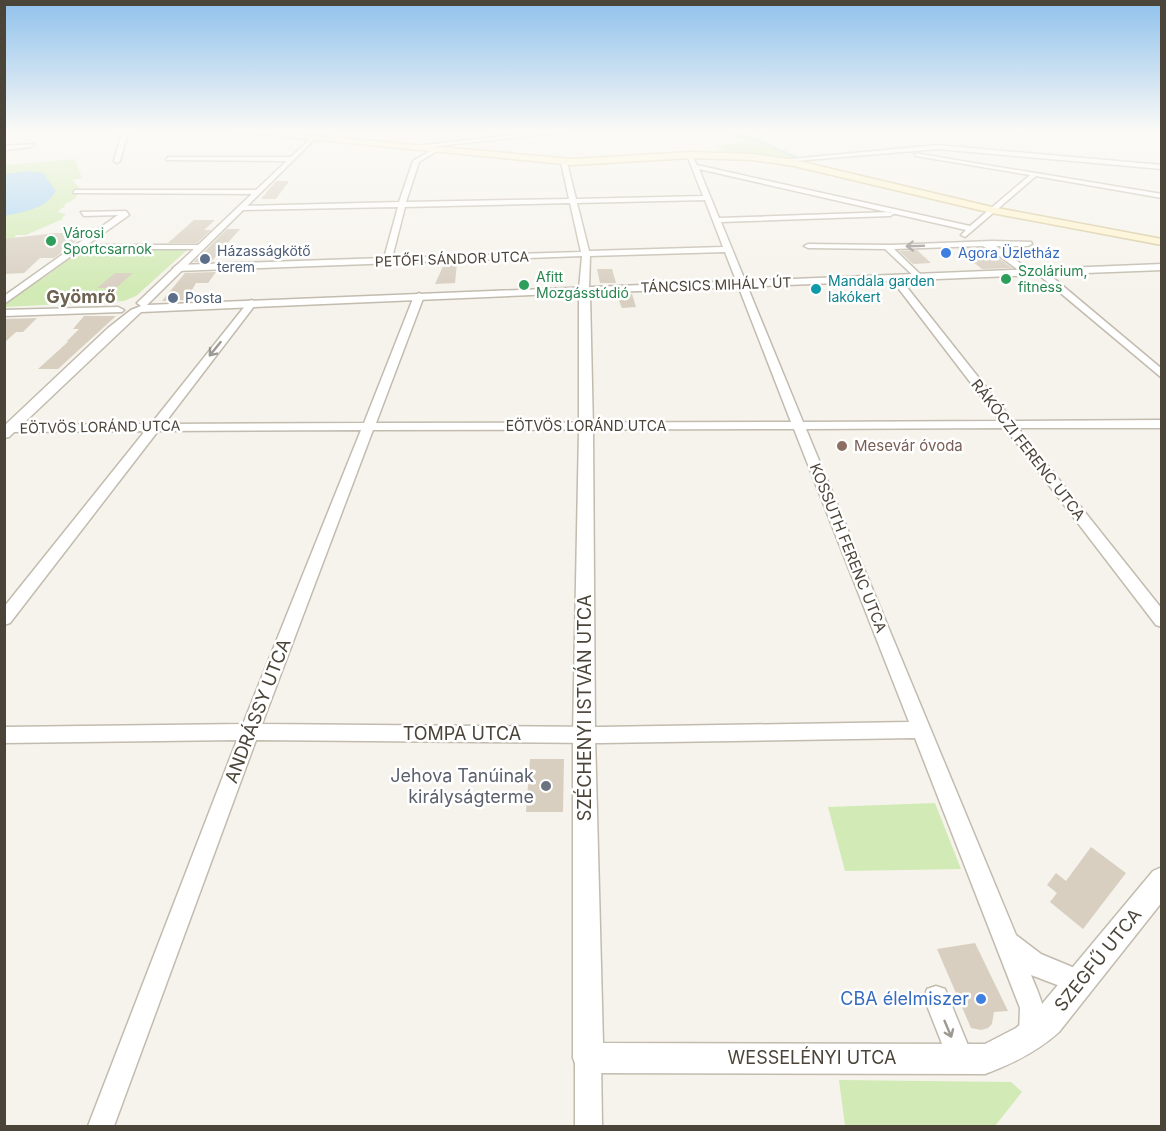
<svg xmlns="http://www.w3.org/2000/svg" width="1166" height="1131" font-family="Inter,sans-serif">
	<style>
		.green { fill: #d2eab5 }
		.water { fill: #a9d4f2 }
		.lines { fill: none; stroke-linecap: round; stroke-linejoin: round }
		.stream { stroke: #a9d4f2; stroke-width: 1.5 }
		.building { fill: #d8cfc1 }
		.minor-casing { stroke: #c2bbae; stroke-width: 3 }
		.tertiary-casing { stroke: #c2bbae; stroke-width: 3 }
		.secondary-casing { stroke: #d6c79b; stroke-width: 3 }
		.minor { fill: #fff; fill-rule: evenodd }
		.tertiary { fill: #fff; fill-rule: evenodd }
		.secondary { fill: #fff3cd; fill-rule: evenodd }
		.oneway { stroke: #9c9892 }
		.leisure-dot { fill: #2e9e5b; stroke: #fff; stroke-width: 2 }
		.shop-dot { fill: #3f7fe0; stroke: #fff; stroke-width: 2 }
		.service-dot { fill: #5c6f8a; stroke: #fff; stroke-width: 2 }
		.culture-dot { fill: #0f9aa8; stroke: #fff; stroke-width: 2 }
		.education-dot { fill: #8d6e63; stroke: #fff; stroke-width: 2 }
		.worship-dot { fill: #6b7280; stroke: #fff; stroke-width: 2 }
		.labels { text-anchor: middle; stroke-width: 5; stroke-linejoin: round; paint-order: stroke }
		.far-leisure-label { font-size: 14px; fill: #27864d; stroke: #fff; text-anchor: start }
		.far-service-label { font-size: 14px; fill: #4e5e75; stroke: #fff; text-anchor: start }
		.far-shop-label { font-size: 14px; fill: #366cbe; stroke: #fff; text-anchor: start }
		.far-street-label { font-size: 14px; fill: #4b4439; stroke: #fff }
		.far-culture-label { font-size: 14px; fill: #0d838f; stroke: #fff; text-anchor: start }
		.education-label { font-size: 15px; fill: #785e54; stroke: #fff; text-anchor: start }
		.street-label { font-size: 15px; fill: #4b4439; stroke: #fff }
		.far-district-label { font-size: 18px; font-weight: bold; fill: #6e6250; stroke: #fff }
		.near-street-label { font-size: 18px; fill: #4b4439; stroke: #fff }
		.near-worship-label { font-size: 18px; fill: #5b616d; stroke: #fff; text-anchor: end }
		.near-shop-label { font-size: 18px; fill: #366cbe; stroke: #fff; text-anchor: end }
	</style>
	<rect width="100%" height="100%" fill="#f6f3ec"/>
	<g class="green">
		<path d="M724 132H762L747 134 802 158 783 159 727 153 715 146 748 142Z"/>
		<path d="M75 159 82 178 72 180 79 187 74 193 77 194 76 198 64 205 65 206 57 212 66 214 62 218 63 219 26 235H16L5 258V165Z"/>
		<path d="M83 249 187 250 136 296 124 301 5 307V304L37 279H42Z"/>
		<path d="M935 803 961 869 845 871 828 807Z"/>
		<path d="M839 1080 1011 1082 1022 1092 995 1126H845Z"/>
	</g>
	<path class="water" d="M29 171 43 173 56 191C45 210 24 211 5 216V174Z"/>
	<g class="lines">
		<path class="stream" d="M739 132 795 157"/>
	</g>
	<g class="building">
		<path d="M276 181H289L276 199H261Z"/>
		<path d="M194 220H215L204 230H211L197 243H168Z"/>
		<path d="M227 229H240L211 262H194Z"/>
		<path d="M55 233H84L79 236H83L54 258H40L24 273 4 274V239Z"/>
		<path d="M982 248 989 251 1012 268 982 269 957 249Z"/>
		<path d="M917 250 931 263 913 264 899 251Z"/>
		<path d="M457 263 455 283 435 284 444 264Z"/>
		<path d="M597 269H612L616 283H600Z"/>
		<path d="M216 272 208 283H196L186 300 162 301 185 273Z"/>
		<path d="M115 273H133L116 288H97Z"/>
		<path d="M616 294H632L636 307 622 308Z"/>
		<path d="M84 316H116L58 369H38L69 341 66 342 79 329H73Z"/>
		<path d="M37 318 23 332H16L4 343V319Z"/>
		<path d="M530 759H564L563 812H526Z"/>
		<path d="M1091 847 1126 873 1083 929 1050 902 1057 893 1047 885 1056 873 1066 881Z"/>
		<path d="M975 943 1008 1011 994 1012 992 1024 988 1028 981 1030 971 1028 937 949Z"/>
	</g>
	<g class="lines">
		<defs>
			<g id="minor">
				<path d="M122 132H128L120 161 117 163 114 161Z"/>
				<path d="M540 132H563L411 149 408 147Z"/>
				<path d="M34 144 32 147 4 150V146Z"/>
				<path d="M938 145 1162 165V169L938 149 783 162 780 160Z"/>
				<path d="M437 147 439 150 419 162 406 202 569 199 561 162 564 160 567 162 576 199 703 196 687 155 690 153 697 165 970 226 1030 175 916 156 914 153 1162 194V198L1036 176 965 237 961 235 966 230 699 169 719 218 890 212 894 214 890 216 721 222 803 422 1000 421 892 280 891 278 895 275 898 276 1013 421 1162 420V428H1018L1162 609V627L1156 625 1005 428 806 429 1016 935 1041 954 1089 974 1093 982 1089 990 1081 994 1031 975C1040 997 1051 1018 1041 1042L1032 1046 1023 1042 1019 1033 1020 1008 915 738 600 743 256 740 114 1126H88L237 740 4 743V727L243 724 361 430 158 431 10 623 4 625V607L145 431 10 432 4 429 6 425 151 424 249 301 252 300 257 303 255 305 164 424 364 423 414 296 419 293 424 296 376 423 791 422 725 252 590 256 589 289 584 292 579 289 582 256 177 271 173 268 177 265 384 258 398 207 241 210 237 208 241 206 399 202 413 161ZM705 200 723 247 589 251 577 203ZM570 203 581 252 392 258 405 207ZM794 429 909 722 600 727 262 724 373 430Z"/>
				<path d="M168 157H290L293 159 290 161 166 160Z"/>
				<path d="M75 190H257L260 192 257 194 73 193Z"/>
				<path d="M126 211 129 215 87 245H199L203 247 199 249H81L4 304V296L118 215 84 216 81 212Z"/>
				<path d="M992 241 1031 242 1032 244 1028 246H996L1031 271V275H1025L990 249 982 246 894 249 922 276 923 278 919 281 885 249 808 248 804 246 808 244 891 245Z"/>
				<path d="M1039 271H1045L1162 369V378L1039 275Z"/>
				<path d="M936 986 945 989 974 1060 970 1069 961 1073 952 1069 924 998 927 989Z"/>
				<path d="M588 1045 597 1049 601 1058 602 1126H575V1058L579 1049Z"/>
			</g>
			<g id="tertiary">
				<path d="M313 136 315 139 147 305 1162 264V270L590 293 593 430 595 735 603 1043 985 1044 1016 1028 1037 1010 1153 871 1162 867V902L1059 1032C1037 1052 1012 1064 985 1074L588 1073 577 1069 573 1058V735L579 430V293L141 312 9 437 4 438V426L108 328 131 310 141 306 137 303 139 301Z"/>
				<path d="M118 307 124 310 122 312 4 316V310Z"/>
			</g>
			<path id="secondary" d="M237 132H271L573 159 690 152 753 154 794 160 992 207 1162 239V245L992 213 794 166 753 160 690 158 573 165Z"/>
		</defs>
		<use href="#minor" class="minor-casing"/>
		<use href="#tertiary" class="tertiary-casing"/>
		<use href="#secondary" class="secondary-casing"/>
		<use href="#minor" class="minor"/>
		<use href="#tertiary" class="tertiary"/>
		<use href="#secondary" class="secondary"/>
	</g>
	<defs><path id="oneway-shaft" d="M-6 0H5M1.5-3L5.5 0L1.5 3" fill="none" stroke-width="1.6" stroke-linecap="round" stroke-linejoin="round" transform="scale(1.5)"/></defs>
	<g class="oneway">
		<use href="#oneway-shaft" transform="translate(915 246) rotate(178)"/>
		<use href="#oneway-shaft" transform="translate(215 349) rotate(129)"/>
		<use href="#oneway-shaft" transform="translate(948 1029) rotate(67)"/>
	</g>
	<linearGradient id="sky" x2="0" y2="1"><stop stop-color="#8fc1ec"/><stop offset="0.45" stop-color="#fbfaf6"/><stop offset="1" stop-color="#fbfaf6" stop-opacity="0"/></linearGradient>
	<rect width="1166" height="291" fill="url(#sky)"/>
	<g class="leisure-dot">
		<circle cx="51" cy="241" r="6"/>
		<circle cx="1006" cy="279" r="6"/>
		<circle cx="524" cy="285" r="6"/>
	</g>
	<g class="shop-dot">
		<circle cx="946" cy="253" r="6"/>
		<circle cx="981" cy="999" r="6"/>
	</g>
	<g class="service-dot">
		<circle cx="205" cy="259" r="6"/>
		<circle cx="173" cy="298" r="6"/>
	</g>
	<circle class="culture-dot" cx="816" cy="289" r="6"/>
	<circle class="education-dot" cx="842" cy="446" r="6"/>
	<circle class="worship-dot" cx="546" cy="786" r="6"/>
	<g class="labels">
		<g class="far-leisure-label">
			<text x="63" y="238">Városi<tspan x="63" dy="16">Sportcsarnok</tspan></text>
			<text x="1018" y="276">Szolárium,<tspan x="1018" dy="16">fitness</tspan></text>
			<text x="536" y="282">Afitt<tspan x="536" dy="16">Mozgásstúdió</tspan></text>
		</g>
		<g class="far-service-label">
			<text x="217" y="256">Házasságkötő<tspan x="217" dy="16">terem</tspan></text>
			<text x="185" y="303">Posta</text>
		</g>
		<g class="far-shop-label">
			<text x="958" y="258">Agora Üzletház</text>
		</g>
		<g class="far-street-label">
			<text transform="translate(452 259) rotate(-2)" y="5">PETŐFI SÁNDOR UTCA</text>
			<text transform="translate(716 285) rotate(-2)" y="5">TÁNCSICS MIHÁLY ÚT</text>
			<text x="586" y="431">EÖTVÖS LORÁND UTCA</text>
			<text transform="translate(100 427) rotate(-1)" y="5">EÖTVÖS LORÁND UTCA</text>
		</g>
		<g class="far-culture-label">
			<text x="828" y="286">Mandala garden<tspan x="828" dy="16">lakókert</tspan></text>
		</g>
		<g class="education-label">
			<text x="854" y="451">Mesevár óvoda</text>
		</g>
		<g class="street-label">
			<text transform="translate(1028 450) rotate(52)" y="5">RÁKÓCZI FERENC UTCA</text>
			<text transform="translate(848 548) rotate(68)" y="5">KOSSUTH FERENC UTCA</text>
		</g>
		<g class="far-district-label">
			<text x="81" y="303">Gyömrő</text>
		</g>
		<g class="near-street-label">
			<text transform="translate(585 708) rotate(-90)" y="6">SZÉCHENYI ISTVÁN UTCA</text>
			<text transform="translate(258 711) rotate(-69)" y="6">ANDRÁSSY UTCA</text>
			<text x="462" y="740">TOMPA UTCA</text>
			<text transform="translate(1098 960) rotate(-51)" y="6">SZEGFŰ UTCA</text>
			<text x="812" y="1064">WESSELÉNYI UTCA</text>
		</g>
		<g class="near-worship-label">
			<text x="534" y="782">Jehova Tanúinak<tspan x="534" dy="21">királyságterme</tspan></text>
		</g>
		<g class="near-shop-label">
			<text x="969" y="1005">CBA élelmiszer</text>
		</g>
	</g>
	<rect width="1166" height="1131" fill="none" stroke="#4b4439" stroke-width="12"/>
</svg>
